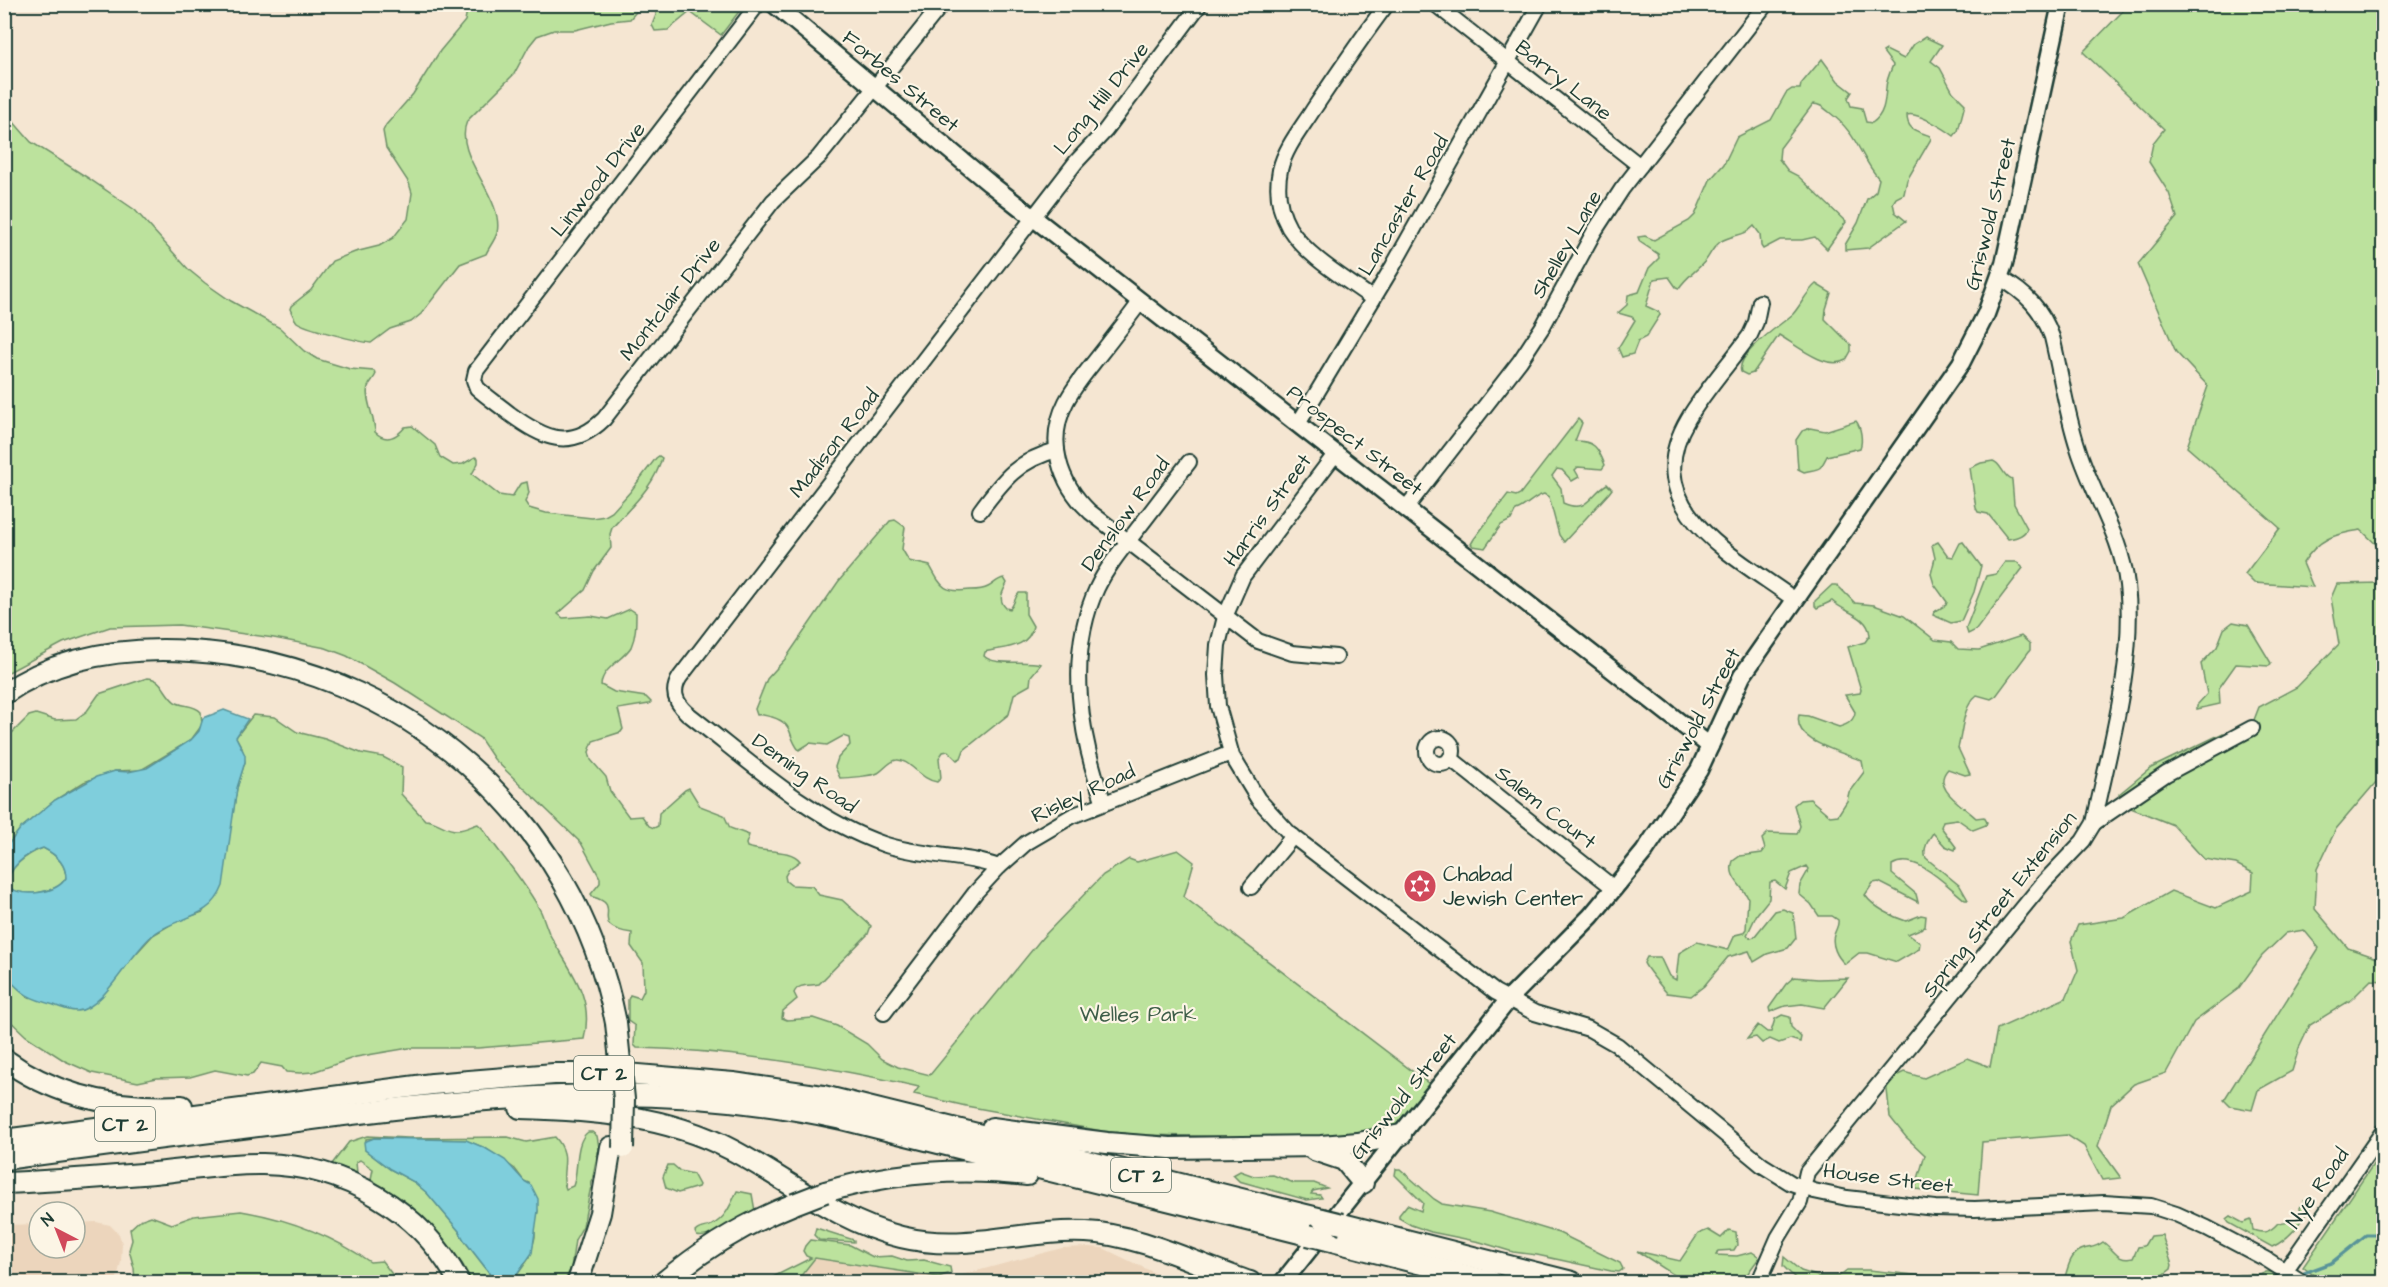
<svg xmlns="http://www.w3.org/2000/svg" width="2388" height="1287" font-family="'Architects Daughter',sans-serif">
	<style>
		.built { fill: #ecd5bc }
		.green { fill: #bce29d; stroke: #6e9068; stroke-width: 1.5 }
		.water { fill: #7fcedc; stroke: #599499; stroke-width: 1.5; fill-rule: evenodd }
		.lines { fill: none; stroke-linecap: round; stroke-linejoin: round }
		.stream { stroke: #599499; stroke-width: 3 }
		.minor-casing { stroke: #1f3d34; stroke-width: 18 }
		.major-casing { stroke: #1f3d34; stroke-width: 21 }
		.highway-casing { stroke: #1f3d34; stroke-width: 24 }
		.minor { stroke: #fcf5e5; stroke-width: 14 }
		.major { stroke: #fcf5e5; stroke-width: 16 }
		.highway { stroke: #fcf5e5; stroke-width: 20 }
		.highway-bridge-casing { stroke: #1f3d34; stroke-width: 24; stroke-linecap: butt }
		.highway-bridge { stroke: #fcf5e5; stroke-width: 20 }
		.labels { text-anchor: middle; stroke-width: 4.5; stroke-linejoin: round; paint-order: stroke }
		.shield { fill: #fcf5e5; stroke: #617469; stroke-width: 1.5 }
		.shield-label { font-size: 20px; font-weight: bold; fill: #1f3d34 }
		.street-label { font-size: 21px; fill: #1f3d34; stroke: #fcf5e5 }
		.poi-label { font-size: 21px; fill: #1f3d34; stroke: #fcf5e5; text-anchor: start }
		.park-label { font-size: 21px; fill: #3e5e49; stroke: #fcf5e5 }
	</style>
	<rect width="100%" height="100%" fill="#f5e6d2"/>
	<filter id="ink" filterUnits="userSpaceOnUse"><feTurbulence type="fractalNoise" baseFrequency=".0167" numOctaves="2"/><feDisplacementMap in="SourceGraphic" scale="12" xChannelSelector="R" yChannelSelector="G"/><feConvolveMatrix kernelMatrix="1 2 1 2 8 2 1 2 1" color-interpolation-filters="sRGB"/></filter>
	<g filter="url(#ink)">
		<g class="built">
			<path d="M96 1222 110 1225 119 1234 122 1243 121 1262 116 1282H5V1225L39 1224V1248H75V1223Z"/>
			<path d="M1089 1247 1103 1248 1173 1282H796L814 1258 947 1279 1062 1248Z"/>
		</g>
		<g class="green">
			<path d="M468 4 641 6 630 19 611 21 575 30H554L537 36 529 46 514 74 467 121C452 156 505 197 497 233 495 240 489 247 486 254L460 264 421 314 411 322 390 329 371 343C360 342 304 328 297 322 294 319 292 313 290 309L291 306 311 290 332 261 355 252 379 246 393 238 408 219 412 193 409 183 386 148 383 131 386 125 413 94 440 51 465 21Z"/>
			<path d="M657 5V4L744 5 721 35 690 12 668 30 655 31 652 25 656 15Z"/>
			<path d="M2123 5H2383V551L2361 530C2334 534 2318 539 2303 563L2313 587 2254 583 2245 574 2280 528 2187 447 2208 386 2176 352 2138 264 2177 217 2169 193 2149 162 2153 143 2164 129 2083 52 2123 11Z"/>
			<path d="M1925 37 1942 45 1931 61 1940 68 1953 92 1965 104 1958 131 1954 136C1945 129 1916 111 1907 115 1907 131 1918 131 1930 136L1931 139 1907 180 1904 194 1896 198 1893 203 1895 212 1906 221 1868 248 1845 250V245L1858 223 1867 199 1876 191 1879 179C1858 154 1859 135 1829 112 1824 108 1820 104 1813 104L1780 148 1779 159 1788 171 1798 176 1846 222 1827 249 1815 237 1802 240H1780L1763 249 1761 246 1760 234 1754 226C1744 237 1732 234 1720 242 1711 249 1712 252 1706 260 1697 271 1687 276 1679 288L1676 287 1669 277 1654 279 1646 306 1659 312 1660 315 1646 337 1638 341 1633 354 1622 357 1618 348 1635 320 1632 317 1618 313 1627 305 1628 295 1639 292 1649 268 1659 258 1658 254 1640 242 1638 237 1645 236 1654 240 1689 221 1695 215 1710 180 1724 164 1737 137 1771 120 1786 93 1792 89H1800L1801 84 1822 59 1838 81 1852 92 1848 98 1851 106 1862 108 1866 122 1872 123C1884 115 1885 102 1886 88 1886 81 1890 72 1893 65L1883 52 1886 50 1904 59 1914 44Z"/>
			<path d="M5 115 12 120 31 142 88 178 135 210 189 270 205 283 231 301 280 328 304 351 317 359 350 369 374 371 376 374C374 379 370 382 368 387 364 397 375 418 375 432 386 443 397 437 405 427L412 426 435 445 440 457 453 465 463 464 475 457 478 458V463L472 474 499 495 512 497 520 484 527 482 529 493 525 502 529 508 546 513 592 518 605 516 612 512 630 492 656 458 659 456 662 458C654 487 631 506 612 528L610 534 611 548 594 571 585 590 558 614 563 618 591 616 608 619 630 609 636 613C636 624 636 636 631 647 623 660 602 668 601 685L614 692 646 697 651 702 649 704 618 709 623 729 621 732 593 741 589 752 591 760 606 777 610 791 629 817 642 816 649 826 654 828 658 826 659 813 685 790 689 788 700 806 724 815 730 828 749 835 746 844 747 847C763 853 791 848 800 861L789 869 785 876 786 881 791 885 812 886 819 895 842 900 871 926 868 934 819 984C810 986 798 983 794 993L797 999 783 1011 782 1018 787 1020 813 1018 837 1026 867 1044 882 1059 898 1067 930 1075 1042 938 1103 875 1129 859 1137 862 1178 850 1194 862 1184 897 1433 1087 1398 1131 1358 1139 1142 1135 1102 1131 966 1106 914 1094 919 1087C826 1066 732 1050 637 1048L634 1045 635 1026 628 1021V1000L630 995 640 998 644 990 643 963 631 946 632 933C584 926 627 906 593 897L591 894 600 883V878L581 843 494 759 480 738 395 683 347 656 326 648 274 638 179 625 110 627 63 643 5 674Z"/>
			<path d="M1816 284 1831 293 1826 309 1825 319 1851 345V351L1846 360C1826 371 1796 345 1779 335L1753 373 1747 375 1741 372C1735 354 1781 325 1793 314 1801 305 1807 291 1816 284Z"/>
			<path d="M1578 419 1582 423 1575 441C1594 441 1598 447 1605 465L1602 469 1578 467 1575 470 1579 477 1572 481 1562 470 1557 469 1552 476 1561 488 1563 503C1588 514 1589 495 1607 484L1612 489 1609 493 1564 542 1559 535 1549 497 1544 494C1534 496 1526 507 1516 510L1511 520 1501 525 1485 548 1473 546 1471 544 1474 539 1508 494 1516 496 1520 494Z"/>
			<path d="M1856 421C1861 427 1863 441 1860 448L1827 456C1819 471 1822 468 1804 472L1798 469 1796 440 1802 431 1810 428 1825 431Z"/>
			<path d="M1993 461C2002 464 2002 476 2012 480L2014 504 2027 528C2025 535 2015 538 2008 539L1988 514 1978 512 1976 508 1970 468 1981 463Z"/>
			<path d="M895 520 905 527 902 549 909 561 930 566C942 588 944 593 970 590 976 590 983 590 988 587 994 584 997 579 1004 578L1007 583C1003 592 997 599 1006 608L1010 609C1015 604 1014 598 1019 593H1026V614L1033 626C1029 649 1003 647 985 652L984 656C993 666 1026 660 1041 664L1031 676 1030 685 1014 694 1009 714 964 750 961 758 957 760 948 751 943 752 939 758 941 778 937 782C921 780 909 759 897 760 890 760 884 770 878 773 872 776 847 778 840 778L835 767 838 758 850 745 849 738 843 736 827 745 810 743 799 750C787 736 795 724 772 717 766 716 763 714 757 715L755 709 767 679 786 658 838 582 890 521Z"/>
			<path d="M1938 542 1948 556 1953 557 1960 543 1963 542 1981 566 1974 592 1961 621 1951 623 1933 615 1934 612 1946 605 1947 602 1934 584 1931 574 1935 558 1932 545Z"/>
			<path d="M2005 562H2017L2023 568 1976 630 1968 634 1966 628 1986 576 1996 574Z"/>
			<path d="M2380 583 2384 597 2383 774 2336 829 2317 869 2315 909 2348 948 2383 960V981L2371 980 2351 1000 2310 1025 2299 1048 2292 1071 2258 1090 2252 1110 2230 1106 2224 1100 2319 948 2304 930 2286 933 2262 956 2238 989 2194 1022 2166 1073 2134 1084 2111 1105 2098 1146 2121 1178 2102 1180 2084 1146 2067 1135 1982 1142 1978 1195 1915 1189 1925 1155 1906 1137 1890 1117 1886 1081 1904 1072 1924 1078 1968 1058 1990 1067 1997 1029 2066 998 2078 970 2071 941 2078 925 2124 918 2171 891 2216 908 2252 891 2253 873 2236 864 2204 859 2173 825 2131 808 2119 794 2151 768 2223 733 2247 738 2259 707 2297 687 2339 644 2331 598 2337 584Z"/>
			<path d="M1832 585H1837L1855 603 1874 605 1904 616 1935 640 1951 642 1958 649 1979 650 2021 636 2030 644V650L1996 696 1991 699 1977 695C1962 707 1963 731 1958 748L1970 774 1965 775 1948 769C1930 788 1964 806 1976 818L1984 817 1987 822 1986 825 1973 830 1957 819 1943 821 1941 827 1956 847 1955 850 1945 846 1933 833C1928 840 1922 850 1926 858L1960 886 1968 900H1965C1947 886 1916 851 1892 865V874L1916 894 1918 902 1879 882 1873 883 1865 895C1873 907 1893 917 1906 921L1921 915 1926 916 1925 927 1908 934 1920 943 1919 949 1897 962 1868 953H1859L1845 964C1837 957 1831 945 1834 935 1836 928 1839 926 1838 920L1832 916H1819L1811 904 1799 894 1800 885 1809 869 1807 866 1791 873 1785 889 1775 881 1770 882 1769 899 1757 914 1747 935 1751 938 1754 937 1775 911 1783 909 1793 913 1796 938 1788 948 1767 954 1754 962 1749 951 1728 957 1704 986 1691 996 1667 993C1663 989 1645 967 1644 963L1647 957H1660L1669 976 1676 980 1679 953 1697 942 1728 950 1735 935 1743 933 1746 929 1748 898C1742 885 1727 877 1733 861L1740 856 1762 853 1765 849 1762 839 1768 833 1797 834 1800 826 1794 805 1800 800 1810 799 1830 816 1838 815 1847 801 1849 792 1864 772 1862 761C1843 752 1792 742 1799 715L1808 716 1839 727C1847 725 1854 721 1855 712L1845 695 1860 693 1861 690 1848 647 1865 642 1870 635C1868 615 1845 613 1832 601L1817 608 1815 606V601Z"/>
			<path d="M2233 622 2248 625 2271 663 2269 666 2236 664 2219 688 2220 704 2197 709V705L2207 694 2201 664 2217 647 2224 629Z"/>
			<path d="M147 678C163 678 163 693 175 702 183 707 194 704 201 712L202 725 191 740 141 770 115 771 84 782 55 800 20 829 5 849V740L29 716 36 714 55 720 76 719 87 711 99 694Z"/>
			<path d="M253 715 275 717 297 732 325 739 361 753 383 757 402 767 401 794 425 820C437 820 446 831 458 830 464 830 471 826 478 824L483 829C502 857 525 881 541 912 544 919 546 926 549 933 568 969 595 995 584 1039L478 1048H409L356 1057 313 1072 300 1073 286 1072 282 1067 261 1063 253 1074 247 1076 215 1070 190 1077 157 1078 138 1082 92 1073 65 1061 26 1036 5 1016 4 975 29 998 121 970 153 935 175 922 203 912 227 851 237 788 245 762 242 748 236 737Z"/>
			<path d="M43 848C55 854 66 863 66 878 56 894 22 898 7 886 7 868 27 854 43 848Z"/>
			<path d="M1794 977 1818 979 1848 978 1824 1008 1802 1004 1785 1006 1770 1012 1769 1008 1786 984Z"/>
			<path d="M1782 1015 1790 1017 1791 1027 1801 1037 1800 1042 1790 1039 1779 1043 1770 1039 1762 1043 1756 1037 1747 1039 1758 1025 1767 1032H1771L1775 1019Z"/>
			<path d="M588 1132H592L597 1136 599 1147 583 1226 575 1240 571 1268 564 1282H512L530 1257 535 1237V1223L538 1211 529 1183 524 1181 515 1169 485 1148 465 1140 374 1138 366 1139 365 1150 390 1169 414 1182 427 1193 459 1231 464 1240 488 1271 493 1282H472C452 1238 410 1206 371 1179L373 1169 360 1160 356 1162 357 1173 332 1164 349 1142 367 1136 408 1138 508 1137 526 1142 555 1137C574 1158 558 1171 566 1189L573 1186C579 1171 574 1142 588 1132Z"/>
			<path d="M2383 1150V1277H2316L2303 1267Z"/>
			<path d="M668 1165H673L680 1171 693 1174 699 1185 698 1187 678 1193 666 1188 663 1177Z"/>
			<path d="M1396 1169H1400L1434 1199 1442 1204 1490 1212 1559 1233 1620 1263 1623 1269 1619 1272 1611 1271 1537 1255 1513 1252 1480 1242 1431 1232 1411 1225 1399 1218V1215L1407 1205 1421 1211 1423 1203 1395 1175Z"/>
			<path d="M1240 1171 1254 1176 1273 1175 1294 1183H1314L1327 1188 1313 1191 1311 1194 1320 1195 1322 1198 1307 1200 1239 1181 1233 1175Z"/>
			<path d="M737 1191 752 1194 755 1211C741 1218 711 1240 697 1236L695 1232C701 1226 706 1229 712 1225 726 1218 731 1204 737 1191Z"/>
			<path d="M2304 1201 2311 1205C2305 1220 2288 1240 2272 1247L2229 1223 2226 1219 2230 1216 2243 1223 2251 1220 2253 1230C2264 1234 2270 1232 2278 1223 2285 1225 2295 1219 2301 1214L2300 1208Z"/>
			<path d="M241 1211C288 1219 331 1235 370 1262L382 1261 398 1282 135 1281 134 1268 129 1250 132 1240 130 1229 140 1220 151 1216 172 1224 194 1216Z"/>
			<path d="M816 1228 854 1240V1242L819 1240 814 1235Z"/>
			<path d="M1708 1230 1721 1238 1729 1230 1736 1232 1737 1245 1734 1250 1718 1251 1716 1255 1737 1256 1752 1252 1758 1256 1759 1258 1748 1273 1750 1282H1685L1637 1251 1680 1261 1698 1234Z"/>
			<path d="M2162 1235 2172 1265 2171 1269 2162 1276 2164 1282H2063C2068 1271 2068 1256 2081 1250 2090 1246 2094 1249 2103 1242 2115 1250 2117 1262 2133 1258L2138 1247 2144 1246 2150 1236Z"/>
			<path d="M810 1240 850 1245 873 1257 892 1256 907 1261 924 1260 950 1267 951 1273 938 1277 815 1258 796 1282H763L811 1258 806 1256 803 1251 805 1246Z"/>
			<path d="M1784 1257 1801 1271 1817 1276H1839L1847 1270H1869L1977 1282H1799L1783 1266Z"/>
			<path d="M2266 1272H2273L2276 1275 2275 1282H2209C2226 1276 2242 1273 2260 1275Z"/>
		</g>
		<g class="water">
			<path d="M224 710 248 719 236 737 245 755V762L237 788 223 886C210 920 180 915 154 934 131 951 104 1010 77 1011 69 1011 61 1008 54 1005 28 998 23 995 5 975V849L20 829 55 800 96 777 115 771 128 772 147 768 191 740 199 731 203 718ZM43 848C55 854 66 863 66 878 56 894 22 898 7 886 7 868 27 853 43 848Z"/>
			<path d="M374 1138 466 1140 485 1148 505 1160 524 1181 531 1185 538 1199V1211L532 1253 512 1282H493L488 1271 464 1240 459 1231 427 1193 414 1182 390 1169 365 1150 364 1142Z"/>
		</g>
		<g class="lines">
			<path class="stream" d="M2304 1273 2331 1263 2366 1235H2384"/>
			<defs>
				<g id="minor">
					<path d="M758 4 476 371 474 380 477 388C487 397 499 405 510 414 543 438 570 452 604 419L773 201 819 157 942 4"/>
					<path d="M1435 4 1640 166"/>
					<path d="M1373 299C1345 278 1308 258 1289 228 1279 210 1276 190 1280 170 1285 148 1301 129 1313 110 1337 74 1361 38 1387 4"/>
					<path d="M1141 301C1127 320 1113 338 1098 357 1087 371 1074 386 1066 402 1046 441 1059 483 1090 512L1258 641 1292 653 1336 657"/>
					<path d="M1760 302 1756 322 1750 335C1730 363 1705 390 1688 419 1635 509 1737 557 1795 600"/>
					<path d="M1298 424 1393 266 1540 4"/>
					<path d="M1336 453 1243 576 1225 617 1218 645 1216 675 1218 706 1232 756 1258 799 1290 834 1495 992 1535 1013 1589 1029 1617 1045 1762 1165 1791 1183 1814 1191 1847 1198 1935 1208 1975 1209 2104 1203 2151 1206 2176 1214 2207 1228 2266 1259 2302 1282"/>
					<path d="M1406 508 1520 361 1543 326 1594 232 1622 189 1766 4"/>
					<path d="M980 511C1003 480 1018 460 1057 450"/>
					<circle cx="1440" cy="751" r="13"/>
					<path d="M1450 758 1615 889"/>
					<path d="M1104 803C1080 737 1066 654 1097 588 1107 567 1122 549 1136 531 1154 508 1171 485 1189 462"/>
					<path d="M2094 823 2166 774 2252 728"/>
					<path d="M999 867C962 854 922 857 883 844 809 818 748 760 687 713 675 702 671 691 680 677L1076 162 1105 131 1200 4"/>
					<path d="M1251 887 1293 836"/>
					<path d="M884 1013 975 893 999 867 1026 843 1072 816 1231 753"/>
					<path d="M2285 1271 2384 1130"/>
					<path d="M1761 1277 1778 1238 1800 1202 1807 1172 2044 882 2083 841 2094 823C2109 750 2136 659 2127 585 2122 537 2092 494 2078 448 2066 412 2061 374 2052 337 2042 309 2026 293 2000 278"/>
				</g>
				<g id="major">
					<path d="M774 4 989 183 1710 746"/>
					<path d="M1283 1282 1509 999 1591 916 1644 852 1699 770 1742 676 1961 363 1986 314 2004 264 2061 4"/>
				</g>
				<g id="highway">
					<path d="M4 694C58 656 127 647 191 651 402 664 575 816 616 1023"/>
					<path d="M4 1059C56 1097 119 1109 182 1106"/>
					<path d="M520 1108C592 1110 666 1115 732 1150 787 1179 839 1222 901 1237 967 1253 1022 1229 1086 1232 1139 1234 1200 1266 1250 1282"/>
					<path d="M992 1128 1107 1143 1170 1148 1321 1146 1358 1143 1401 1135"/>
					<path d="M4 1140 432 1084 554 1074H626L733 1083 823 1096 1322 1219"/>
					<path d="M1314 1150 1344 1160 1363 1183"/>
					<path d="M4 1159C102 1146 199 1133 297 1121 481 1097 658 1078 842 1119L1308 1235"/>
					<path d="M4 1183C55 1181 104 1177 154 1173 190 1170 227 1163 263 1164 344 1165 421 1210 459 1282"/>
					<path d="M825 1192C891 1172 958 1167 1027 1175"/>
					<path d="M1342 1224 1572 1282"/>
					<path d="M1328 1240 1492 1282"/>
					<path d="M578 1282 600 1213 611 1147"/>
					<path d="M664 1282C703 1249 746 1223 794 1204"/>
				</g>
			</defs>
			<use href="#minor" class="minor-casing"/>
			<use href="#major" class="major-casing"/>
			<use href="#highway" class="highway-casing"/>
			<use href="#minor" class="minor"/>
			<use href="#major" class="major"/>
			<use href="#highway" class="highway"/>
			<defs>
				<g id="highway-bridge">
					<path d="M616 1023 624 1099 623 1148"/>
					<path d="M794 1204 825 1192"/>
					<path d="M1322 1219 1342 1224"/>
					<path d="M1308 1235 1328 1240"/>
				</g>
			</defs>
			<use href="#highway-bridge" class="highway-bridge-casing"/>
			<use href="#highway-bridge" class="highway-bridge"/>
		</g>
	</g>
	<defs>
		<symbol id="synagogue-disc" viewBox="-11 -11 22 22"><circle r="9.5" fill="#d1495b" stroke="#fcf5e5"/><path d="M0-6.5L5.6 3.2H-5.6ZM0 6.5L5.6-3.2H-5.6Z" fill="#fff"/></symbol>
	</defs>
	<g fill-rule="evenodd">
		<use href="#synagogue-disc" x="1401" y="867" width="38" height="38"/>
	</g>
	<g class="labels">
		<g class="shield">
			<rect x="574" y="1056" width="60" height="34" rx="4.5"/>
			<rect x="95" y="1107" width="60" height="34" rx="4.5"/>
			<rect x="1111" y="1158" width="60" height="34" rx="4.5"/>
		</g>
		<g class="shield-label">
			<text x="604" y="1080">CT 2</text>
			<text x="125" y="1131">CT 2</text>
			<text x="1141" y="1182">CT 2</text>
		</g>
		<g class="street-label">
			<text transform="translate(1564 80) rotate(38)" y="7">Barry Lane</text>
			<text transform="translate(901 81) rotate(40)" y="7">Forbes Street</text>
			<text transform="translate(1101 98) rotate(-51)" y="7">Long Hill Drive</text>
			<text transform="translate(598 179) rotate(-52)" y="7">Linwood Drive</text>
			<text transform="translate(1403 205) rotate(-60)" y="7">Lancaster Road</text>
			<text transform="translate(1990 214) rotate(-76)" y="7">Griswold Street</text>
			<text transform="translate(1566 244) rotate(-60)" y="7">Shelley Lane</text>
			<text transform="translate(670 299) rotate(-52)" y="7">Montclair Drive</text>
			<text transform="translate(1355 440) rotate(38)" y="7">Prospect Street</text>
			<text transform="translate(834 443) rotate(-52)" y="7">Madison Road</text>
			<text transform="translate(1267 510) rotate(-54)" y="7">Harris Street</text>
			<text transform="translate(1125 514) rotate(-54)" y="7">Denslow Road</text>
			<text transform="translate(1698 718) rotate(-62)" y="7">Griswold Street</text>
			<text transform="translate(805 773) rotate(35)" y="7">Deming Road</text>
			<text transform="translate(1083 793) rotate(-25)" y="7">Risley Road</text>
			<text transform="translate(1546 807) rotate(38)" y="7">Salem Court</text>
			<text transform="translate(1999 904) rotate(-51)" y="7">Spring Street Extension</text>
			<text transform="translate(1403 1096) rotate(-51)" y="7">Griswold Street</text>
			<text transform="translate(1888 1178) rotate(7)" y="7">House Street</text>
			<text transform="translate(2317 1188) rotate(-55)" y="7">Nye Road</text>
		</g>
		<g class="poi-label">
			<text x="1443" y="881">Chabad<tspan x="1443" dy="24">Jewish Center</tspan></text>
		</g>
		<g class="park-label">
			<text x="1138" y="1021">Welles Park</text>
		</g>
	</g>
	<rect width="2388" height="1287" fill="none" stroke="#fcf5e5" stroke-width="24"/>
	<rect x="12" y="12" width="2364" height="1263" fill="none" stroke="#1f3d34" stroke-width="2" filter="url(#ink)"/>
	<g transform="translate(57 1230) rotate(318)"><circle r="28" fill="#fcf5e5" stroke="#a4ab9e" stroke-width="1.5"/>
	<path d="M0-4.5L10 22L0 15L-10 22Z" fill="#d1495b"/>
	<text y="-9" font-size="16" font-weight="bold" text-anchor="middle" fill="#1f3d34">N</text>
	</g>
</svg>
